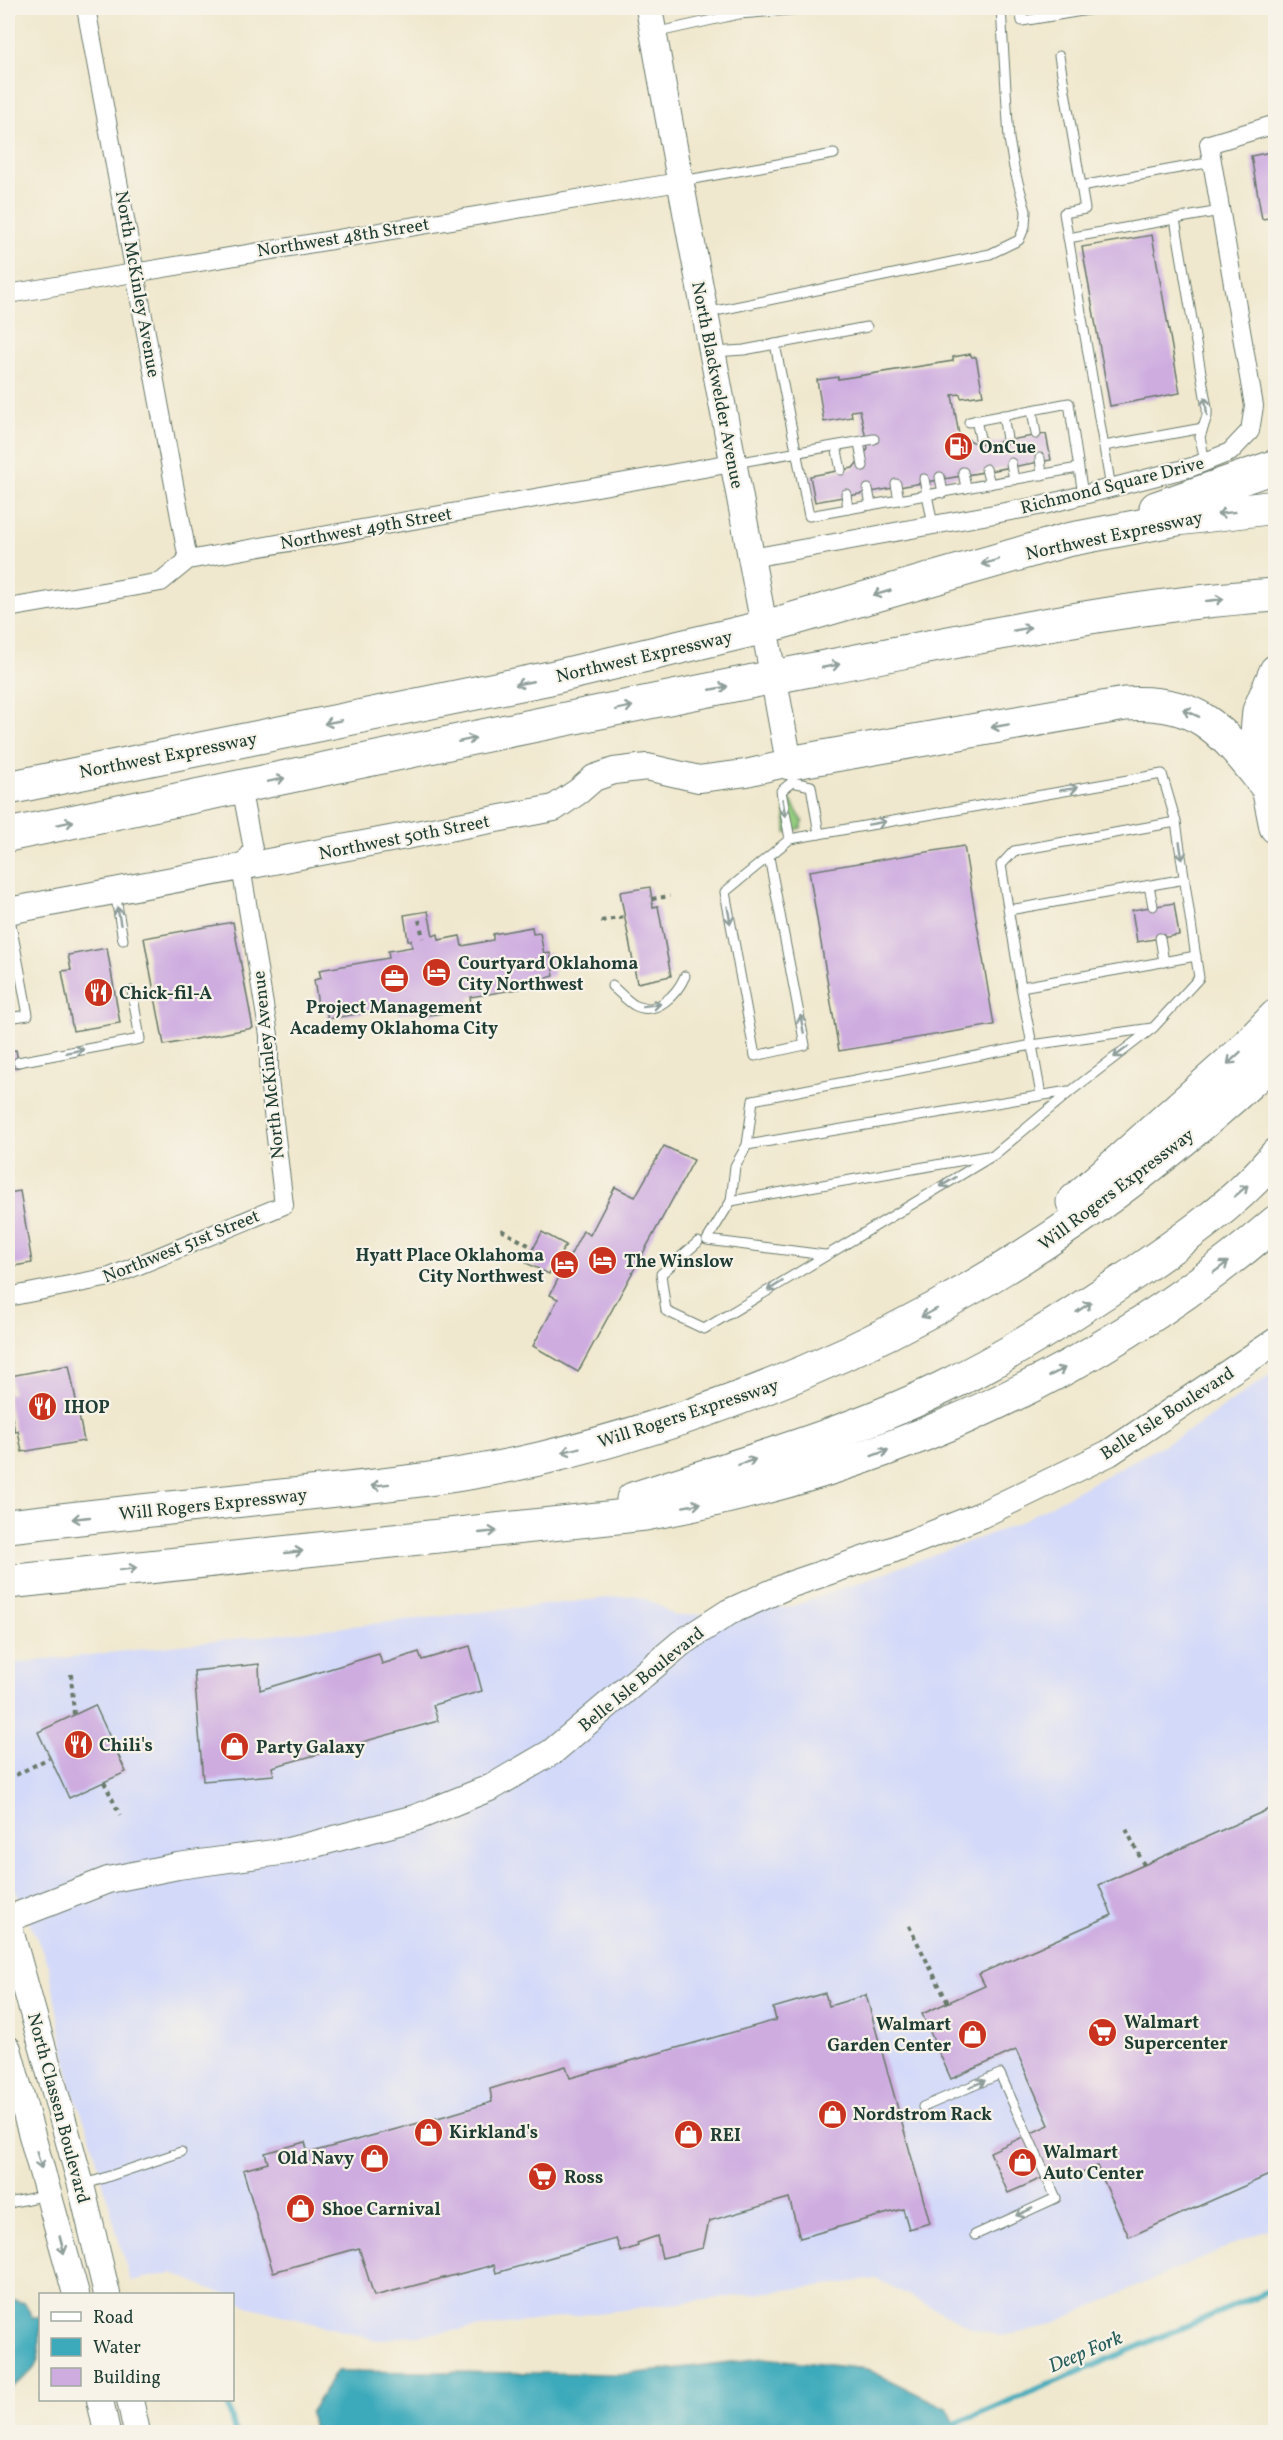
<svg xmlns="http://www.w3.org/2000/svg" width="1283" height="2440" font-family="Vollkorn,serif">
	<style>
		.built { fill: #d3d9f9 }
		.green { fill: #93cc7f; stroke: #59845a; stroke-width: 1.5 }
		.water { fill: #3daabb; stroke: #2e7478; stroke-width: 1.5 }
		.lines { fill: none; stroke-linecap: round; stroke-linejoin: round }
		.stream { stroke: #3daabb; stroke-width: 6 }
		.building { fill: #ceace0 }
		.lane-casing { stroke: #68796a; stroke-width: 11 }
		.street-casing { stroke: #68796a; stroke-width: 20 }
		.secondary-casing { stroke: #68796a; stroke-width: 28 }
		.highway-casing { stroke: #68796a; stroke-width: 35 }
		.path { stroke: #68796a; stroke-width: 4; stroke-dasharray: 4.5 4.5; stroke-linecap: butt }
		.lane { stroke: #fff; stroke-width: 9 }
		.street { stroke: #fff; stroke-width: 18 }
		.secondary { stroke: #fff; stroke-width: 26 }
		.highway { stroke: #fff; stroke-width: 33 }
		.oneway { stroke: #8f9e9a }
		.labels { text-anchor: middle; stroke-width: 4.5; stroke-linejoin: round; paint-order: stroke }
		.street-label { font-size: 18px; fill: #1f3d34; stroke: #f7f3e8 }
		.poi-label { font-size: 18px; font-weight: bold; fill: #1f3d34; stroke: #f7f3e8; text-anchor: start }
		.water-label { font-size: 20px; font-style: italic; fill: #285e5c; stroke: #f7f3e8 }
	</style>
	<rect width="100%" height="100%" fill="#f7f3e8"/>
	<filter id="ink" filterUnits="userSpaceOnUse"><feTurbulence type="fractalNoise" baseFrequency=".0167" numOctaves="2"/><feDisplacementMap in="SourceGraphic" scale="12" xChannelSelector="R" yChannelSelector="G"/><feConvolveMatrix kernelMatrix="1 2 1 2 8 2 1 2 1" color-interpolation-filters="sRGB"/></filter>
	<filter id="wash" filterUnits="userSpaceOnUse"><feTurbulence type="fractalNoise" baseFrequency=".008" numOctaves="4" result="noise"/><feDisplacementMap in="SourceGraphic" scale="24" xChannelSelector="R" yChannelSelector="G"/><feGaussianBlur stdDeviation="1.35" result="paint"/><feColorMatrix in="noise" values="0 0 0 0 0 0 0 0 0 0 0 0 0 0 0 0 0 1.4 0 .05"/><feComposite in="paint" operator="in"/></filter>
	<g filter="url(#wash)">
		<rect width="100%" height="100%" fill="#f0e8ce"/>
		<path class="built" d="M1275 1371V2226L1040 2329 1001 2336 972 2328 877 2279 377 2340 251 2307 233 2299 232 2294H223L173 2273 130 2281 90 2135 71 2088 49 1966 8 1874V1664L634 1595 655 1603 675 1616 791 1607 1014 1525 1194 1428Z"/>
		<path class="green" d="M789 797 803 822 801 828 786 833 785 799Z"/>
		<g class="water">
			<path d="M8 2299 25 2303 32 2317H40C41 2325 40 2333 40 2341 40 2372 30 2373 8 2390Z"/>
			<path d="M764 2358 867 2369 948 2409 959 2432H313L310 2413 337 2371 629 2374Z"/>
		</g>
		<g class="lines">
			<g class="stream">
				<path d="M227 2400 235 2432"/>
				<path d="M950 2426 1276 2288"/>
			</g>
		</g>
		<g id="blocks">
			<g class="building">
				<path d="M1276 151V217L1262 219 1251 156Z"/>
				<path d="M1152 235 1180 393 1110 406 1082 247Z"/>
				<path d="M970 354 972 357H976L983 395 961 398 960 394 952 395 959 435 979 445 1046 434 1051 460 815 502 810 476 853 468 868 449 860 410 851 411 852 417 824 422 817 380 838 377V379L953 361V357Z"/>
				<path d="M964 846 994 1025 839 1051 809 871Z"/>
				<path d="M650 887 653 907 658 906 671 976 637 983 620 892Z"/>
				<path d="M1174 903 1179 935 1137 942 1132 910Z"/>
				<path d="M428 911 433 936 438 934 439 940 460 936 462 946 493 940V934L532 927 533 934 540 933 544 954 550 953 554 976 542 979 543 985 470 997 471 1003 449 1007 450 1012 423 1016 422 1010 399 1014 398 1007 328 1019 326 1010 319 1011 314 980 321 978 319 970 389 958 388 951 412 947 411 940H408L404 915Z"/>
				<path d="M233 922 253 1028 164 1045 144 938Z"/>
				<path d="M107 948 120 1023 73 1031 62 971 71 970 68 955Z"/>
				<path d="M16 1050 19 1067 8 1069V1051Z"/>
				<path d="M664 1146 694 1160 578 1372 533 1346 558 1299 550 1295 561 1273 552 1267 549 1274 526 1263 542 1232 566 1245 561 1253 569 1258 583 1231 590 1235 615 1187 635 1197Z"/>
				<path d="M20 1191 32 1263 8 1267V1193Z"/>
				<path d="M69 1365 84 1441 22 1452 18 1431 15 1432 8 1400V1394L13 1393 10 1376Z"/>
				<path d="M470 1646 482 1691 433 1705 438 1721 272 1767 274 1775 203 1781 194 1671 259 1664 260 1690 379 1654 382 1664 419 1652 422 1660Z"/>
				<path d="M95 1705 126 1772 69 1798 38 1732Z"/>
				<path d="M1276 1806V2172L1129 2237 1097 2166 1070 2179 1065 2168 1008 2193 990 2152 1049 2125 1016 2050 951 2079 922 2014 985 1986 979 1974 1112 1915 1099 1885Z"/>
				<path d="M825 1993 829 2006 866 1995 930 2223 909 2229 903 2209 800 2238 789 2198 709 2221 703 2248 662 2258 657 2236 637 2243 638 2246 621 2252 616 2239 496 2273 494 2265 374 2296 359 2248 273 2272 243 2170 268 2163 265 2153 305 2142 308 2153 452 2114 492 2102 490 2089 566 2066 570 2078 776 2020 773 2008Z"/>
			</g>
		</g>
	</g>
	<g filter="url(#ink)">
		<use href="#blocks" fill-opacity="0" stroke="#68796a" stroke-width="1.5"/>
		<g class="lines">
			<defs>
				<g id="lane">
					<path d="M1020 8 1022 21 1100 8"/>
					<path d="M654 33 739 14 815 8"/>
					<path d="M1059 56 1085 209 1064 213 1111 488"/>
					<path d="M682 181 834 154"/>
					<path d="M1081 186 1212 162"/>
					<path d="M1175 219 1207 408V416L1200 437 1205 462"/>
					<path d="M1068 238 1220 211"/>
					<path d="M706 313 990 254 1019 240 1025 226 1026 211 1014 168 1009 139 1001 8"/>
					<path d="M775 344 809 516 1078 468"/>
					<path d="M714 352 744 350 867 327"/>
					<path d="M1032 410 1036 434"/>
					<path d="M1003 415 1007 439"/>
					<path d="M976 420 980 438"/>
					<path d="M969 422 1069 403 1083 495"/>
					<path d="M859 442 863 466"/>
					<path d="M836 446 841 470"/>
					<path d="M1104 446 1203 428"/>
					<path d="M1040 458 1042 475"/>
					<path d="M735 463 874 439"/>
					<path d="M1011 463 1014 480"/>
					<path d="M986 469 990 484"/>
					<path d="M963 472 966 488"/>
					<path d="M940 477 943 493"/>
					<path d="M924 479 933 525"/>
					<path d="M896 484 899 500"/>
					<path d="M868 489 871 505"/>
					<path d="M846 494 848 509"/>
					<path d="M1176 822 1014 851 1001 865 1021 987 1196 956"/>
					<path d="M790 839 781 791 792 782 811 786 819 834"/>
					<path d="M1149 886 1153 906"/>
					<path d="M115 892 123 940"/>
					<path d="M1009 910 1185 879"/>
					<path d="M1160 938 1164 962"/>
					<path d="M612 986C619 992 626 1000 634 1005 656 1017 677 994 685 976"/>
					<path d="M1021 987 1032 1045 1152 1028"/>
					<path d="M8 1018 28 1015 9 913"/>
					<path d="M18 1062 140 1039 132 991"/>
					<path d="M747 1145 1068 1091"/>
					<path d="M987 1156 731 1201 735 1166 747 1145 753 1100 1032 1045 1041 1095"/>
					<path d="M731 1201 707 1240 825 1255"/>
					<path d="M698 1242 661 1274 666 1311 704 1329 994 1155 1071 1091 1153 1028 1199 978 1176 822 1162 774 790 839 725 892 755 1056 805 1045 769 857"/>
					<path d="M923 2107 1000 2074 1056 2198 975 2235"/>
					<path d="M83 2185 181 2152"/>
					<path d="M9 2203 46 2195"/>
				</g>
				<g id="street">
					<path d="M86 8 188 560"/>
					<path d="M8 294 679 182"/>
					<path d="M752 558 1044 505 1192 467 1230 452 1250 431 1254 406 1209 144 1276 124"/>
					<path d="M8 608 161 582 188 560 732 463"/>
					<path d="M8 1297 110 1277 284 1205 269 1079V1035L241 867 253 849 241 787"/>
				</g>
				<g id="secondary">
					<path d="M8 911 554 808 579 791 594 778 614 771 647 767 699 779 746 773 789 763C744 511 693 260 649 8"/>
					<path d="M8 1919 108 1880 178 1866 288 1851 415 1818 492 1787 552 1752 681 1643 729 1612 789 1585 892 1550 981 1515 1109 1453 1276 1341"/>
					<path d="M8 1923 81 2185 107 2294"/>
					<path d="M8 2049 76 2294"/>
					<path d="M100 2400 107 2432"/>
					<path d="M130 2400 137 2432"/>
				</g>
				<g id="highway">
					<path d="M1156 508 1276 466"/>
					<path d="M1276 671 1259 711 1257 733 1276 827"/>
					<path d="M789 763 1125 704C1203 699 1224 734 1269 789"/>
					<path d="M8 788 550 678 765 627 1067 540 1177 519 1276 507"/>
					<path d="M8 835C277 780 545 721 815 669 968 640 1120 605 1276 595"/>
					<path d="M1073 1202 1238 1055 1276 1016"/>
					<path d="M633 1499C737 1465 843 1436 942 1388 1009 1356 1071 1315 1133 1274 1183 1240 1238 1202 1276 1155"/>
					<path d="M8 1526C102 1515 197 1505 291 1495 374 1486 458 1478 539 1459 827 1390 1060 1261 1276 1058"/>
					<path d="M8 1582 645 1514C880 1471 1093 1379 1276 1222"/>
				</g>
			</defs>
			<use href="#lane" class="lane-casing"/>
			<use href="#street" class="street-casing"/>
			<use href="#secondary" class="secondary-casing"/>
			<use href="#highway" class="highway-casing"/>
			<g class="path">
				<path d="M652 899 670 896"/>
				<path d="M419 920 423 938"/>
				<path d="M601 921 625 917"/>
				<path d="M501 1230 534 1248"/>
				<path d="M8 1403V1402"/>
				<path d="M71 1674 74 1715"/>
				<path d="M8 1779 49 1758"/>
				<path d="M104 1782 120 1815"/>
				<path d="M1126 1829 1144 1865"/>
				<path d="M909 1926 948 2003"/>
			</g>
			<use href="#lane" class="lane"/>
			<use href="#street" class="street"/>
			<use href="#secondary" class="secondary"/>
			<use href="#highway" class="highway"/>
		</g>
		<defs><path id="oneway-shaft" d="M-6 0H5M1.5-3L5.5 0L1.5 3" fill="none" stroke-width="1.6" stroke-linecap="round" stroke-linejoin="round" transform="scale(1.5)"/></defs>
		<g class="oneway">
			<use href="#oneway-shaft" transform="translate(1206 406) rotate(-96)"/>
			<use href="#oneway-shaft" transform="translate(1226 513) rotate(173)"/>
			<use href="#oneway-shaft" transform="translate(990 562) rotate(164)"/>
			<use href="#oneway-shaft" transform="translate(882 593) rotate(164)"/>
			<use href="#oneway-shaft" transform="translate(1215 600) rotate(-6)"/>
			<use href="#oneway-shaft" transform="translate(1022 629) rotate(-11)"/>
			<use href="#oneway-shaft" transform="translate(831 666) rotate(-11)"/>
			<use href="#oneway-shaft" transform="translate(524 683) rotate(169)"/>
			<use href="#oneway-shaft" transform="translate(719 688) rotate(-11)"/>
			<use href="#oneway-shaft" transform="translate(624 708) rotate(-12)"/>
			<use href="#oneway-shaft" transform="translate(1191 713) rotate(-155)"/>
			<use href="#oneway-shaft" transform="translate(333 722) rotate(169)"/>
			<use href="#oneway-shaft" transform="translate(1000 726) rotate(170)"/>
			<use href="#oneway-shaft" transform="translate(467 740) rotate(-12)"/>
			<use href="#oneway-shaft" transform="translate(276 780) rotate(-12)"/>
			<use href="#oneway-shaft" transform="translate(1069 789) rotate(-9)"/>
			<use href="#oneway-shaft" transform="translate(784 808) rotate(80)"/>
			<use href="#oneway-shaft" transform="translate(65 823) rotate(-12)"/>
			<use href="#oneway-shaft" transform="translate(877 823) rotate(-10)"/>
			<use href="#oneway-shaft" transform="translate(1181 851) rotate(81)"/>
			<use href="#oneway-shaft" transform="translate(729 915) rotate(80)"/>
			<use href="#oneway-shaft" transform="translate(119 916) rotate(-100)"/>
			<use href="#oneway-shaft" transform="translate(652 1005) rotate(-7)"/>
			<use href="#oneway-shaft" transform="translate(802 1024) rotate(-101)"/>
			<use href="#oneway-shaft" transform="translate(75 1051) rotate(-11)"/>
			<use href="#oneway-shaft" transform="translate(1121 1052) rotate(143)"/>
			<use href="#oneway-shaft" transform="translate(1234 1058) rotate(137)"/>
			<use href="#oneway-shaft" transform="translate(948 1182) rotate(149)"/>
			<use href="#oneway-shaft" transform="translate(1241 1191) rotate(-40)"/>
			<use href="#oneway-shaft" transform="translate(1221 1267) rotate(-37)"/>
			<use href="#oneway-shaft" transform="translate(775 1286) rotate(148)"/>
			<use href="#oneway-shaft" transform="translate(1084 1307) rotate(-34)"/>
			<use href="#oneway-shaft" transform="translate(929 1313) rotate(152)"/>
			<use href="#oneway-shaft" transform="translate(1057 1372) rotate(-27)"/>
			<use href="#oneway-shaft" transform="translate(571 1450) rotate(165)"/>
			<use href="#oneway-shaft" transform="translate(880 1453) rotate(-20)"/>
			<use href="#oneway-shaft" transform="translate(747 1462) rotate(-18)"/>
			<use href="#oneway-shaft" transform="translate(380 1485) rotate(173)"/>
			<use href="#oneway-shaft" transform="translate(692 1505) rotate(-10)"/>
			<use href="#oneway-shaft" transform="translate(81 1518) rotate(174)"/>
			<use href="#oneway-shaft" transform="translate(488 1532) rotate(-6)"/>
			<use href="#oneway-shaft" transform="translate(294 1552) rotate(-6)"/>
			<use href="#oneway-shaft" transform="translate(128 1569) rotate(-6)"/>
			<use href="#oneway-shaft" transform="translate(977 2084) rotate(-23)"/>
			<use href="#oneway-shaft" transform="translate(39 2160) rotate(74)"/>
			<use href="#oneway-shaft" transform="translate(1024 2212) rotate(156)"/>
			<use href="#oneway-shaft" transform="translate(62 2245) rotate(75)"/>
		</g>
	</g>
	<defs>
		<symbol id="fuel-disc" viewBox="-11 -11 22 22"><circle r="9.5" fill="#c8321e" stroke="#f7f3e8"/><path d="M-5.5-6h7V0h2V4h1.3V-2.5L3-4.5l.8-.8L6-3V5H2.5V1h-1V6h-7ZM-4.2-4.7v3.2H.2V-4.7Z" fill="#fff"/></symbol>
		<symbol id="hotel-disc" viewBox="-11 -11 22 22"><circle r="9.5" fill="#c8321e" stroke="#f7f3e8"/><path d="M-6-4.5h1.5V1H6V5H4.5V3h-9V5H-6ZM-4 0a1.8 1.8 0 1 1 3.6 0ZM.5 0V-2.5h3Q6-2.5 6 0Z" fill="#fff"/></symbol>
		<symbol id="office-disc" viewBox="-11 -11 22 22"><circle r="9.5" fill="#c8321e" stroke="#f7f3e8"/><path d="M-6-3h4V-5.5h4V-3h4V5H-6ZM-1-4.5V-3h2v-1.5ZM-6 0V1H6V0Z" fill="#fff"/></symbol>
		<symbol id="restaurant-disc" viewBox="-11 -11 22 22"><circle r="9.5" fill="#c8321e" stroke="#f7f3e8"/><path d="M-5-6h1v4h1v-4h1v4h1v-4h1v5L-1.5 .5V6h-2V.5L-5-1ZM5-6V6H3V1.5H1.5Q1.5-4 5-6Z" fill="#fff"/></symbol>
		<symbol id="shop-disc" viewBox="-11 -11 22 22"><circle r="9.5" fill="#c8321e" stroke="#f7f3e8"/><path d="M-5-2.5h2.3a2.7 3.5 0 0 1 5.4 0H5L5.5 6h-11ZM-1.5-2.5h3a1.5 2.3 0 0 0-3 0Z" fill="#fff"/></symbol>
		<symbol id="supermarket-disc" viewBox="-11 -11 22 22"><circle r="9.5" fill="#c8321e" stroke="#f7f3e8"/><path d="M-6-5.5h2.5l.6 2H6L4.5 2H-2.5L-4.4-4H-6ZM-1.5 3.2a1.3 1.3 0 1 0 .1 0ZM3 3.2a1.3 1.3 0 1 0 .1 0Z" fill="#fff"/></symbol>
	</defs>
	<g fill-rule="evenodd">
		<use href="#fuel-disc" x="942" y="430" width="33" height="33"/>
		<use href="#hotel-disc" x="420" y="956" width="33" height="33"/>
		<use href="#office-disc" x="378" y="962" width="33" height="33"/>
		<use href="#restaurant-disc" x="82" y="976" width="33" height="33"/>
		<use href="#hotel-disc" x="586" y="1244" width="33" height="33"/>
		<use href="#hotel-disc" x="548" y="1248" width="33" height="33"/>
		<use href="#restaurant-disc" x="26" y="1390" width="33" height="33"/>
		<use href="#restaurant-disc" x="62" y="1728" width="33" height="33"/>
		<use href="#shop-disc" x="218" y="1730" width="33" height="33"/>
		<use href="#supermarket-disc" x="1086" y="2016" width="33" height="33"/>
		<use href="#shop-disc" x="956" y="2018" width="33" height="33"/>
		<use href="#shop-disc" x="816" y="2098" width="33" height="33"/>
		<use href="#shop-disc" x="412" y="2116" width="33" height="33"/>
		<use href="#shop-disc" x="672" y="2118" width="33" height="33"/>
		<use href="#shop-disc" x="358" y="2142" width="33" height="33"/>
		<use href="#shop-disc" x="1006" y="2146" width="33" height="33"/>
		<use href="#supermarket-disc" x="526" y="2160" width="33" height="33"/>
		<use href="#shop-disc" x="284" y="2192" width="33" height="33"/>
	</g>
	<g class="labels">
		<g class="street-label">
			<text transform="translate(343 237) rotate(-9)" y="6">Northwest 48th Street</text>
			<text transform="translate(138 284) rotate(80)" y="6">North McKinley Avenue</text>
			<text transform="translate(718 385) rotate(79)" y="6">North Blackwelder Avenue</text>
			<text transform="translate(1112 485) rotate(-14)" y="6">Richmond Square Drive</text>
			<text transform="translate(366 528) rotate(-10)" y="6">Northwest 49th Street</text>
			<text transform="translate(1114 535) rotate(-12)" y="6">Northwest Expressway</text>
			<text transform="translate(644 656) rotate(-13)" y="6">Northwest Expressway</text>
			<text transform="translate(168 755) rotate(-11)" y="6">Northwest Expressway</text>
			<text transform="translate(404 837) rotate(-11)" y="6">Northwest 50th Street</text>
			<text transform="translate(268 1065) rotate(-96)" y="6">North McKinley Avenue</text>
			<text transform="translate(1116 1189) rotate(-37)" y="6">Will Rogers Expressway</text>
			<text transform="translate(181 1246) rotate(-22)" y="6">Northwest 51st Street</text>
			<text transform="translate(688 1413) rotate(-18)" y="6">Will Rogers Expressway</text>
			<text transform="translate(1167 1413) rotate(-33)" y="6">Belle Isle Boulevard</text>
			<text transform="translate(213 1504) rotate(-6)" y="6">Will Rogers Expressway</text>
			<text transform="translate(641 1679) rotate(-39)" y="6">Belle Isle Boulevard</text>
			<text transform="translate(59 2108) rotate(75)" y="6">North Classen Boulevard</text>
		</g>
		<g class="poi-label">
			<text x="979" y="453">OnCue</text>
			<text x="458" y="969">Courtyard Oklahoma<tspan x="458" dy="21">City Northwest</tspan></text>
			<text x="119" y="999">Chick-fil-A</text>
			<text x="394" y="1013" text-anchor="middle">Project Management<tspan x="394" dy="21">Academy Oklahoma City</tspan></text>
			<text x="544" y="1261" text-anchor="end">Hyatt Place Oklahoma<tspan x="544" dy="21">City Northwest</tspan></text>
			<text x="624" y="1267">The Winslow</text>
			<text x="64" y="1413">IHOP</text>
			<text x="99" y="1751">Chili's</text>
			<text x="256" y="1753">Party Galaxy</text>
			<text x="1124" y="2028">Walmart<tspan x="1124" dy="21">Supercenter</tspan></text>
			<text x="951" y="2030" text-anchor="end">Walmart<tspan x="951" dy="21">Garden Center</tspan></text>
			<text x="853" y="2120">Nordstrom Rack</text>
			<text x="449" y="2138">Kirkland's</text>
			<text x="710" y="2141">REI</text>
			<text x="1043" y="2158">Walmart<tspan x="1043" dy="21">Auto Center</tspan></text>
			<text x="354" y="2164" text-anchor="end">Old Navy</text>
			<text x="564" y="2183">Ross</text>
			<text x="322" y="2215">Shoe Carnival</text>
		</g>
		<g class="water-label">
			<text transform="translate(1085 2351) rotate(-23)" y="7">Deep Fork</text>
		</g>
	</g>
	<rect width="1283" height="2440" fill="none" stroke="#f7f3e8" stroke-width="30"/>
	<rect x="39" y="2293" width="195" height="108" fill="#f7f3e8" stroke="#a1aaa0" stroke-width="1.5"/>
	<rect x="51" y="2312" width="30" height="9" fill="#ffffff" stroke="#a1aaa0" stroke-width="1.5"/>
	<text x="93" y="2323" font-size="18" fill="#1f3d34">Road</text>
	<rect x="51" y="2338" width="30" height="18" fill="#3daabb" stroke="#a1aaa0" stroke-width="1.5"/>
	<text x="93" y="2353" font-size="18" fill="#1f3d34">Water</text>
	<rect x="51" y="2368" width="30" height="18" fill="#ceace0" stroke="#a1aaa0" stroke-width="1.5"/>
	<text x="93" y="2383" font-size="18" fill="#1f3d34">Building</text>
</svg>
